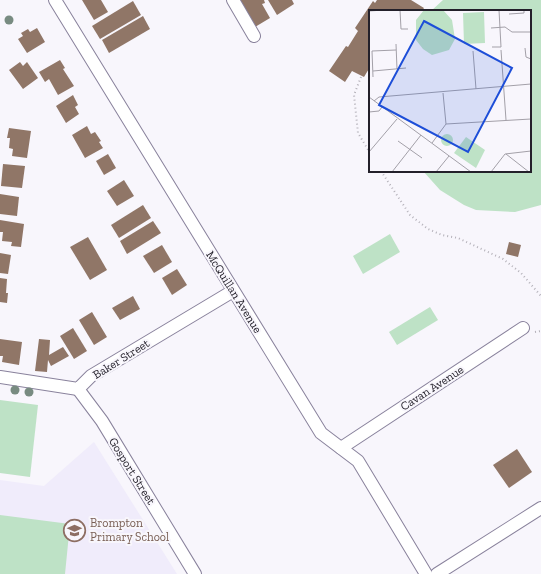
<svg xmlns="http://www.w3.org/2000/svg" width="541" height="574" font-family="'Zilla Slab',serif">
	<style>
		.built { fill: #f0ecfb }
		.green { fill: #bee2c6 }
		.building { fill: #907667 }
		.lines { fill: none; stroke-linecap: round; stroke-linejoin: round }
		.minor-casing { stroke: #89829c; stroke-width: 14 }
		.path { stroke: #b4b1b9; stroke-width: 2; stroke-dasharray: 1 3; stroke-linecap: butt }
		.minor { stroke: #fff; stroke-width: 12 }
		.tree { fill: #788b81 }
		.labels { text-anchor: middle; stroke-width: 4; stroke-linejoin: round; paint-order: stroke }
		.street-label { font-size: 12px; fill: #23202a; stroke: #f8f6fc }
		.education-label { font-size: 12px; fill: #785e54; stroke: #f8f6fc; text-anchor: start }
		.inset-road { fill: none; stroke: #a3a0a8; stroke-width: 1 }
		.view { fill: #1d4ed8; fill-opacity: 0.15; stroke: #1d4ed8; stroke-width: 2 }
		.inset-edge { fill: none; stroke: #23202a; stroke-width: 2 }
	</style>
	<rect width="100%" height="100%" fill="#f8f6fc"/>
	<path class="built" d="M94 442 177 574H0V480L44 486Z"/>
	<g class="green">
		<path d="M443 0H541V205L515 212 476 210 464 205 440 190 423 171H530V11H431Z"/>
		<path d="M390 234 400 252 363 274 353 256Z"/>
		<path d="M430 307 438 320 397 345 389 332Z"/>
		<path d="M0 400 38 405 30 477 0 473Z"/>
		<path d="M0 515 70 524 65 574H0Z"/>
	</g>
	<g class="building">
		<path d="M82 0H101L108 12 94 20Z"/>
		<path d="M239 0H264L265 3 262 4 270 18 255 27Z"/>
		<path d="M268 0H292L294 4 277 15Z"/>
		<path d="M377 0H411L424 8 422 11H370V67L364 77 352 71 345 82 329 71 346 46 348 47 358 31 355 28 373 1 375 3Z"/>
		<path d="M133 1 141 15 100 39 92 26Z"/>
		<path d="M143 16 150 29 109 53 102 40Z"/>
		<path d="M37 28 45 42 27 53 18 39 23 36 21 33 28 29 30 32Z"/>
		<path d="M60 60 65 68 63 69 74 86 58 95 49 79 45 82 39 72Z"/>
		<path d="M20 62 23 66 27 62 38 78 23 89 9 70Z"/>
		<path d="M73 95 78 105 75 107 79 114 66 123 56 106Z"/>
		<path d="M87 126 91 134 95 132 101 141 99 142 103 148 85 158 72 135Z"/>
		<path d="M9 128 31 131 27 158 12 156 13 149 9 148 10 138H7Z"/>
		<path d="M108 154 116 168 104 175 96 161Z"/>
		<path d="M3 164 25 166 22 188 1 186Z"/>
		<path d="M124 180 134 196 117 206 107 191Z"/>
		<path d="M0 194 19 197 17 216 0 214Z"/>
		<path d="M143 205 151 218 119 238 111 225Z"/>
		<path d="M0 220 24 224 21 247 11 246 12 242 2 241 3 232H0Z"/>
		<path d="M153 221 161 233 127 254 120 241Z"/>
		<path d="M88 237 107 270 90 280 70 247Z"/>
		<path d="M509 242 521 245 518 257 506 254Z"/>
		<path d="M162 245 172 262 154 273 143 256Z"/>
		<path d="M0 253 11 255 8 274 0 273Z"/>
		<path d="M177 269 187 285 172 295 162 278Z"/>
		<path d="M0 278 7 279 6 293H8L7 303 0 302Z"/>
		<path d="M133 296 140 309 120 320 112 308Z"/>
		<path d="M92 312 107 337 94 345 79 320Z"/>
		<path d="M73 328 87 351 74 359 60 336Z"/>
		<path d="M0 339 22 342 19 365 2 362 3 356H0Z"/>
		<path d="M39 339 50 340 49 355 63 347 69 356 51 366 48 360 47 372 35 371Z"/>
		<path d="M517 449 532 472 509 488 493 465Z"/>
	</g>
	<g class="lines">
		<defs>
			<g id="minor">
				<path d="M55 0 321 433 358 461 426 574"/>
				<path d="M233 0 254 36"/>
				<path d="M0 377 78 389 91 376 233 291"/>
				<path d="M78 389 102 421 195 574"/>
				<path d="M341 448 523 328"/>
				<path d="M437 574 541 508"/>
			</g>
		</defs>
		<use href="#minor" class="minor-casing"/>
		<g class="path">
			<path d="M361 77 354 95 358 133 370 153"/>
			<path d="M381 171 410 215 428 229 442 235 458 238 503 259 521 273 541 296"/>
			<path d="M535 332 541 331"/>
		</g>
		<use href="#minor" class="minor"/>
	</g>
	<g class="tree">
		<circle cx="9" cy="20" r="4.5"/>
		<circle cx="15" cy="390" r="4.5"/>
		<circle cx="29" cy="392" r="4.5"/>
	</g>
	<defs>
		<symbol id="school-ring" viewBox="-11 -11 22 22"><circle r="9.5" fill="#f8f6fc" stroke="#8d6e63" stroke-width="1.5"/><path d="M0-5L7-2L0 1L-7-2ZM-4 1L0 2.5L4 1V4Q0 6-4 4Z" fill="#8d6e63"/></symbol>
	</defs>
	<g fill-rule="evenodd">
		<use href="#school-ring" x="62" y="518" width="25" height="25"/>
	</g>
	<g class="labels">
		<g class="street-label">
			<text transform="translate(234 292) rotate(58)" y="4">McQuillan Avenue</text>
			<text transform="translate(121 359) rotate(-32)" y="4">Baker Street</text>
			<text transform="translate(432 388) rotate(-33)" y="4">Cavan Avenue</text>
			<text transform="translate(132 471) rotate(58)" y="4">Gosport Street</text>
		</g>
		<g class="education-label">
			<text x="90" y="527">Brompton<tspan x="90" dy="14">Primary School</tspan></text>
		</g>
	</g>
	<g transform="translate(369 10)">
		<rect width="162" height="162" fill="#f8f6fc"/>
		<path d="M74 0 83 10 86 29 80 40 63 45 54 39 47 30V10L55 0ZM115 2 116 33 95 34 94 3ZM72 130a6 6 0 1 1 12 0a6 6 0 1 1-12 0ZM97 127 116 140 107 158 85 143Z" fill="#bee2c6"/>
		<path class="inset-road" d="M31 0 32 19H39M0 1 15 0M140 4 155 3V0M122 18 136 17 143 22H162M27 34 28 59M123 37H132L130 0M156 38 157 47 162 49M132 40 137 110M104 41 107 79M4 61 37 58M4 67 3 41 27 40M0 87 102 162M5 91 10 87 162 74M0 102 10 101 13 97M77 114 162 109M29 131 53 148M63 133 77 114 74 83M0 142 28 109M137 144 160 162M23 162 52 125M67 162 80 146M122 162 136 144 162 141"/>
		<path class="view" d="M55 11 143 58 99 142 10 95Z"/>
		<rect width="162" height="162" class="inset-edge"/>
	</g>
</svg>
